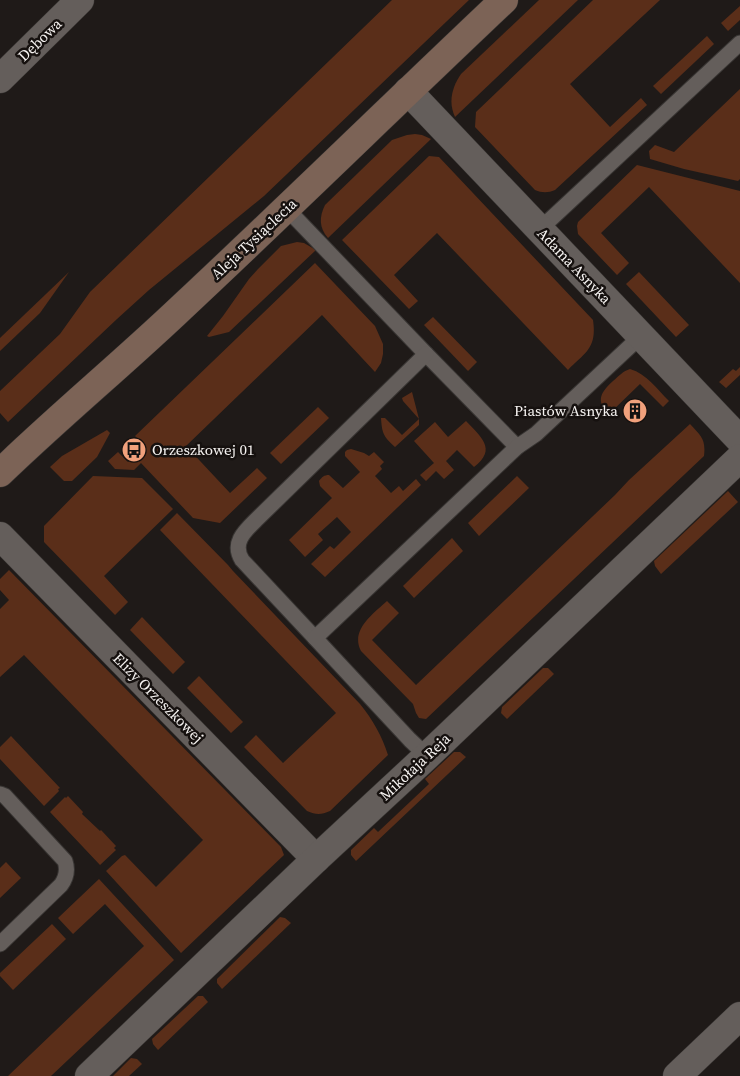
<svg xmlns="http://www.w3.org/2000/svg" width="740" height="1076" font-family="'Source Serif 4',serif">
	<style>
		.green { fill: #5a2e19 }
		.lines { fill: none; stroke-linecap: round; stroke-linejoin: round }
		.lane-casing { stroke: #383533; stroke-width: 17 }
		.street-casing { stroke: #383533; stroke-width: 29 }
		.secondary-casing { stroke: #383533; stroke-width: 29 }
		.lane { stroke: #645e5b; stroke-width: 15 }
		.street { stroke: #645e5b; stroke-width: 28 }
		.secondary { stroke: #7c6356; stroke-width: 28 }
		.labels { text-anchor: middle; stroke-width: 5; stroke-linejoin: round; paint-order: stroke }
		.street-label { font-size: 15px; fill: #f6f3f1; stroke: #16110f }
		.poi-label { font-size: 15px; fill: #f6f3f1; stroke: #16110f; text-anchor: end }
	</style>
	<rect width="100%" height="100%" fill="#1f1a18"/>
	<g class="green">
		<path d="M392 0H469L264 196 149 290 117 319 8 422 0 413V391L60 334 90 292Z"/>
		<path d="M539 0H578L455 117C448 102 452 87 461 74Z"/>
		<path d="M593 0H660L570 84 610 127 641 98 647 105 555 190C548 193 542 193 535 190L475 127 476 112Z"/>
		<path d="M740 6V20L728 31 721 23Z"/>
		<path d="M707 36 714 44 661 94 653 86Z"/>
		<path d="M740 89V179L738 181 684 169 650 159 649 151 655 145 674 152Z"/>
		<path d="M415 134 422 135 431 139 328 238C319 228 319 217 325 205L392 140 407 135Z"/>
		<path d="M429 156 439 157 593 320C597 348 586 352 568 370L437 233 394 275 418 301 409 309 342 240Z"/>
		<path d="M637 165 740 191V283L649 187 601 233 629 263 617 275 578 234 577 226 578 222Z"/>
		<path d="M297 242 304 243 316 250 229 332 209 337 207 336 223 316 249 279 258 269 281 246Z"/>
		<path d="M315 263 375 326 383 344V354L381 363 375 372 322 315 186 446 230 493 257 468 267 478 220 523 193 518 141 463 134 470 115 469 108 461 118 452 128 462 145 446 135 436Z"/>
		<path d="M69 272 40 313 0 351V338Z"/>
		<path d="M639 272 689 325 676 337 626 284Z"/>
		<path d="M433 317 477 362 468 371 424 325Z"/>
		<path d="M740 367V375L726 388 719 382 733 369 736 371Z"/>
		<path d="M630 369C647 374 657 389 669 401L663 407 640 384 609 414C595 401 601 392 613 381 619 376 623 371 630 369Z"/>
		<path d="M412 392 419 419V425L395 447C383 436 382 433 381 418H385L402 435 419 419 403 401 402 398Z"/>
		<path d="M318 407 329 418 281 464 270 453Z"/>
		<path d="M466 421C480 436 498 449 474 467L457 450 446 461 454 470 444 479 436 471 426 481 420 475 434 463 414 441 435 422 448 437Z"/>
		<path d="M690 424C701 436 706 439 704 456L426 719 419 718 416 713 413 704 361 651C350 630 373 614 387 601L399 613 372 640 416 685 615 495 629 480Z"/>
		<path d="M107 430 110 433 97 457 72 481H64L50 467 62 456Z"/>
		<path d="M351 449 364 453 369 456 374 452 384 462 380 466 382 469 375 476 391 493 399 486 403 491 416 479 421 485 325 577 311 564 330 546 334 549 351 532 337 517 318 534 323 540 305 557 289 540 332 498 320 486 319 481C322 477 324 475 329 475L343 488 360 472 345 456V452L347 450Z"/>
		<path d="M93 476 142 478 173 509 104 576 128 602 115 615 44 542V526Z"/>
		<path d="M517 476 529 488 479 536 468 523Z"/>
		<path d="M728 491 738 502 661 574 655 566 654 561Z"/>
		<path d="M177 513 228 565 233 571 360 704C373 720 382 736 388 755L330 811C321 815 316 815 307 811L244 747 256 735 283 763 336 713 160 530Z"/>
		<path d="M452 538 463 551 414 598 403 586Z"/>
		<path d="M9 570 281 847 284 855 181 953 106 871 122 856 125 855 156 887 203 840 24 655 0 677V609L9 600 0 590V579Z"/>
		<path d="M142 617 185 662 173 674 130 630Z"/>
		<path d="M543 668H548L554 674 507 719 501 713 502 707Z"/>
		<path d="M199 676 243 722 231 733 187 688Z"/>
		<path d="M11 736 60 788 58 789 59 791 44 806 0 759V747Z"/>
		<path d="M454 752H460L466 757 356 861 351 855V850L374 828 378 832 429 784 425 779Z"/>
		<path d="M68 796 83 812 82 814 100 831 101 830 116 846 114 848 116 850 100 865 50 812 65 797 66 798Z"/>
		<path d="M6 862 21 878 0 898V868Z"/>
		<path d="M99 879 174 960 51 1076H8L144 946 105 904 73 934 58 918Z"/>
		<path d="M280 917 285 918 291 923 222 989 217 983V979Z"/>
		<path d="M52 924 66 939 13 990 0 976V973Z"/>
		<path d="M198 996H203L208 1002 158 1050 153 1044 152 1039Z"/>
		<path d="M131 1058 137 1059 142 1064 129 1076H113Z"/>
	</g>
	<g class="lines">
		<defs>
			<g id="lane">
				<path d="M287 209 426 354 517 447"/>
				<path d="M539 230 740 43"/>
				<path d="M315 638 242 560C231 542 246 530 258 518L426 354"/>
				<path d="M427 756 410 740 315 638 517 447 536 434 641 336"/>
				<path d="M0 794 5 796 65 861C68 870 66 878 61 885L0 944"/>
			</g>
			<g id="street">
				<path d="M0 79 80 0"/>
				<path d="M408 91 740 440"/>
				<path d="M0 536 316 859"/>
				<path d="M89 1076 316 859 427 756 740 458"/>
				<path d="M677 1076 740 1016"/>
			</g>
			<path id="secondary" d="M0 473C59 416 122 364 181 308 290 206 396 102 504 0"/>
		</defs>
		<use href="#lane" class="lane-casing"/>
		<use href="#street" class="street-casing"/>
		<use href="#secondary" class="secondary-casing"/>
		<use href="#lane" class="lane"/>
		<use href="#street" class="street"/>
		<use href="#secondary" class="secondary"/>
	</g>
	<defs>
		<symbol id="building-disc" viewBox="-11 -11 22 22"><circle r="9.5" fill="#f1a17c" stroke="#16110f"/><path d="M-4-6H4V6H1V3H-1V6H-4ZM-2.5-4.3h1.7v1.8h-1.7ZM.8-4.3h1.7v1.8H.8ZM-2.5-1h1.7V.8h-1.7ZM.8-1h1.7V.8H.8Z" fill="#111"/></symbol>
		<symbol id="bus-disc" viewBox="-11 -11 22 22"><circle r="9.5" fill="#f1a17c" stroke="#16110f"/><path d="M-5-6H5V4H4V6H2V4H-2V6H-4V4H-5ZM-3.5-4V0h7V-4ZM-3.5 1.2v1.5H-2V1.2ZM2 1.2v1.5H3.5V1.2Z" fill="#111"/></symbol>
	</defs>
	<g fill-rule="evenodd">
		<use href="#building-disc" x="621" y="397" width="28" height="28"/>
		<use href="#bus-disc" x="120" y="436" width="28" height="28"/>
	</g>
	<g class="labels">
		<g class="street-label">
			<text transform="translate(40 40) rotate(-44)" y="5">Dębowa</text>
			<text transform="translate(254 239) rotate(-43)" y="5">Aleja Tysiąclecia</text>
			<text transform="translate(574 266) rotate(46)" y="5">Adama Asnyka</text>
			<text transform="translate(158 698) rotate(45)" y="5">Elizy Orzeszkowej</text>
			<text transform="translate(415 767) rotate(-43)" y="5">Mikołaja Reja</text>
		</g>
		<g class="poi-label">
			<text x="618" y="416">Piastów Asnyka</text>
			<text x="152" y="455" text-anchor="start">Orzeszkowej 01</text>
		</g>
	</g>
</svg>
